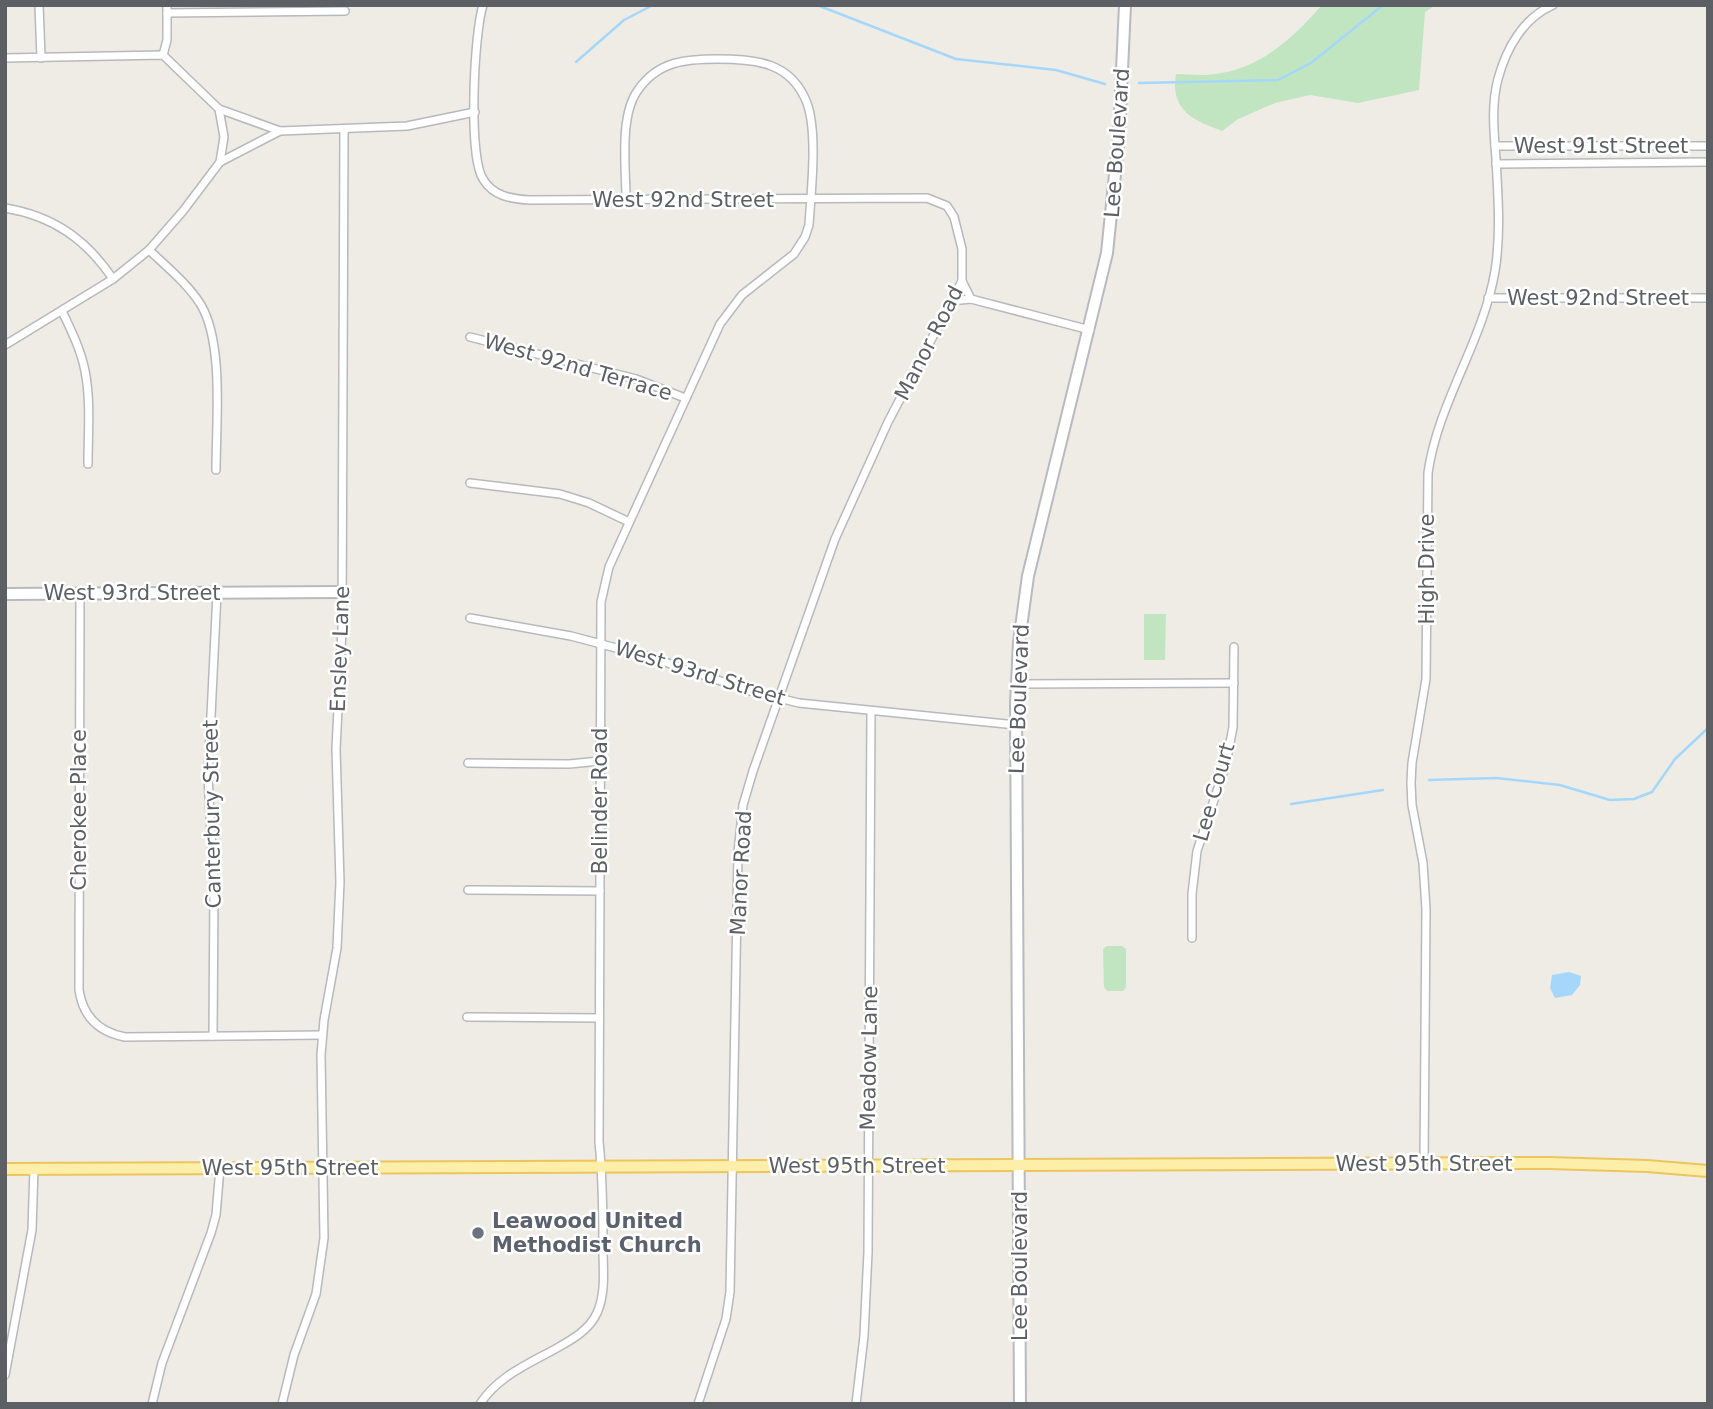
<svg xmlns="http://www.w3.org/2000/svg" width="1713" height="1409" font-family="'DejaVu Sans',sans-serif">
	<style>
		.green { fill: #c1e5c1 }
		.water { fill: #a5d7fd }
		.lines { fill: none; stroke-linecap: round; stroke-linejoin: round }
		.stream { stroke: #a5d7fd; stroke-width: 2.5 }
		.street-casing { stroke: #b6b9be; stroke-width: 10 }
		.secondary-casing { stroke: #b7bac0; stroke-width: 14 }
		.primary-casing { stroke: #eec55d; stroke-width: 14 }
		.street { stroke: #fff; stroke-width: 7 }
		.secondary { stroke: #fff; stroke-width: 10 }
		.primary { stroke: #fdefaa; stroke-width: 10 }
		.worship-dot { fill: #6b7280; stroke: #fff; stroke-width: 2.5 }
		.labels { text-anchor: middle; stroke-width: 5; stroke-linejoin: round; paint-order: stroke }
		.street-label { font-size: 21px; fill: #5c5f64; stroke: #fff }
		.worship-label { font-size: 21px; font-weight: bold; fill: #5b616d; stroke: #fff; text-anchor: start }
	</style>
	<rect width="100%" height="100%" fill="#eeece4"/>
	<g class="green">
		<path d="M1322 5H1436L1425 12 1419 90 1358 103 1310 95 1275 103 1238 119 1222 131C1192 120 1170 110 1176 74 1189 74 1202 76 1215 74 1260 69 1293 38 1322 5Z"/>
		<path d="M1144 614H1166L1165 660H1144Z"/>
		<path d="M1107 946H1122L1126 949V987L1123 991H1107L1104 987 1103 949Z"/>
	</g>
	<path class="water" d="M1569 972 1581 976 1580 985 1572 995 1555 998 1550 988 1552 975Z"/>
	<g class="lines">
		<g class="stream">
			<path d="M817 5 956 59 1056 70 1105 84"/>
			<path d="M576 62 624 20 653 5"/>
			<path d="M1139 83 1278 80 1311 63 1383 5"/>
			<path d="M1429 780 1496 778 1560 785 1610 800 1634 799 1652 792 1675 759 1708 728"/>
			<path d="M1291 804 1383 790"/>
		</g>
		<defs>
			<g id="street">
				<path d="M39 5 41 58"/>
				<path d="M483 5C474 33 468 155 483 179 493 196 511 199 530 200L927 198 947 206 954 217 962 249V281L888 422 835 539 753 771 743 805 738 853 730 1292 726 1319 698 1404"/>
				<path d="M167 13 345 11"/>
				<path d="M163 55 167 40V5"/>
				<path d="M5 58 163 55 219 109 280 131 407 126 475 112"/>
				<path d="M219 109 224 137 220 162"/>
				<path d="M1495 146H1708"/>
				<path d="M1496 164 1708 162"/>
				<path d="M5 208C53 216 86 239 113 279"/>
				<path d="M149 250C167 267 188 284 201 305 224 344 216 424 216 470"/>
				<path d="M962 281 971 299"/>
				<path d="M1488 298H1708"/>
				<path d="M951 301 971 299 1090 330"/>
				<path d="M62 311C71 330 81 350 85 371 91 401 88 433 88 464"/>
				<path d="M470 337 636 379 685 398"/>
				<path d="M5 345 113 279 149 250 183 211 220 162 280 131"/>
				<path d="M470 483 560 494 589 503 629 522"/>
				<path d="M80 593 79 990C83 1017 99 1032 125 1037L322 1035"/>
				<path d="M470 618 571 636 650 657 750 691 799 703 1016 725"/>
				<path d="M1017 684 1234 683"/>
				<path d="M468 763 569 764 600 761"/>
				<path d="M468 890 600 891"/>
				<path d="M1192 938V894L1197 851 1226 764 1233 727 1234 647"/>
				<path d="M467 1017 599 1018"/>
				<path d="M213 1036 214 890 208 777 217 593"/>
				<path d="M1424 1163 1426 909 1423 863 1412 805 1411 783 1412 763 1426 679 1428 473C1438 402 1483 342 1495 271 1501 234 1498 196 1496 159 1494 133 1491 105 1498 79 1506 49 1523 18 1553 5"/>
				<path d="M5 1375 32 1230 34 1168"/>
				<path d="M152 1404 162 1363 211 1233 216 1215 220 1168"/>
				<path d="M282 1404 294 1355 316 1294 324 1238 321 1055 324 1020 337 948 340 882 336 749 342 629 344 130"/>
				<path d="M480 1404C498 1376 530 1363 557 1348 573 1339 589 1330 597 1313 606 1293 603 1270 603 1249 603 1213 603 1178 599 1142L601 602 609 567 720 324 742 295 794 254 805 237 809 225C811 192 818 134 807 103 791 62 756 59 718 59 686 59 658 61 638 90 619 116 626 168 626 200"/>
				<path d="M856 1404 864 1336 868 1252 871 711"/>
			</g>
			<g id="secondary">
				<path d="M5 594 343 592"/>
				<path d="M1020 1404 1016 704 1019 642 1028 576 1107 253 1119 135 1125 5"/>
			</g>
			<path id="primary" d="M5 1169 1549 1163 1647 1166 1708 1171"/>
		</defs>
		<use href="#street" class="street-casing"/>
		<use href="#secondary" class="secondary-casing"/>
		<use href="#primary" class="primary-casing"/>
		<use href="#street" class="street"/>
		<use href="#secondary" class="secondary"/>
		<use href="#primary" class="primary"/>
	</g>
	<circle class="worship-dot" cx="478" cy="1233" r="7"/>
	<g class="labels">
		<g class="street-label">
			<text transform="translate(1117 143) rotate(-86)" y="7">Lee Boulevard</text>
			<text x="1601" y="153">West 91st Street</text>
			<text x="683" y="207">West 92nd Street</text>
			<text x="1598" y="305">West 92nd Street</text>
			<text transform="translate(929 343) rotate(-63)" y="7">Manor Road</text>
			<text transform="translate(578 367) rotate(16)" y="7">West 92nd Terrace</text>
			<text transform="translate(1427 569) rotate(-90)" y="7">High Drive</text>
			<text x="132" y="600">West 93rd Street</text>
			<text transform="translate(340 649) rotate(-88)" y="7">Ensley Lane</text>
			<text transform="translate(700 673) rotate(17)" y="7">West 93rd Street</text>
			<text transform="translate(1019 699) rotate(-88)" y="7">Lee Boulevard</text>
			<text transform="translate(1214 792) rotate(-74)" y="7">Lee Court</text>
			<text transform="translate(600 801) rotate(-90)" y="7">Belinder Road</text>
			<text transform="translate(79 810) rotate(-90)" y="7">Cherokee Place</text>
			<text transform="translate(212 814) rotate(-91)" y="7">Canterbury Street</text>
			<text transform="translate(741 873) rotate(-87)" y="7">Manor Road</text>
			<text transform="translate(869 1058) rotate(-89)" y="7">Meadow Lane</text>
			<text x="1424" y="1171">West 95th Street</text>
			<text x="857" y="1173">West 95th Street</text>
			<text x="290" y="1175">West 95th Street</text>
			<text transform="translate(1020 1266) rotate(-90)" y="7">Lee Boulevard</text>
		</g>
		<g class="worship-label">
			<text x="492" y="1228">Leawood United<tspan x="492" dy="24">Methodist Church</tspan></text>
		</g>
	</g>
	<rect width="1713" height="1409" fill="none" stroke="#5c5f64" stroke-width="14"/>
</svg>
